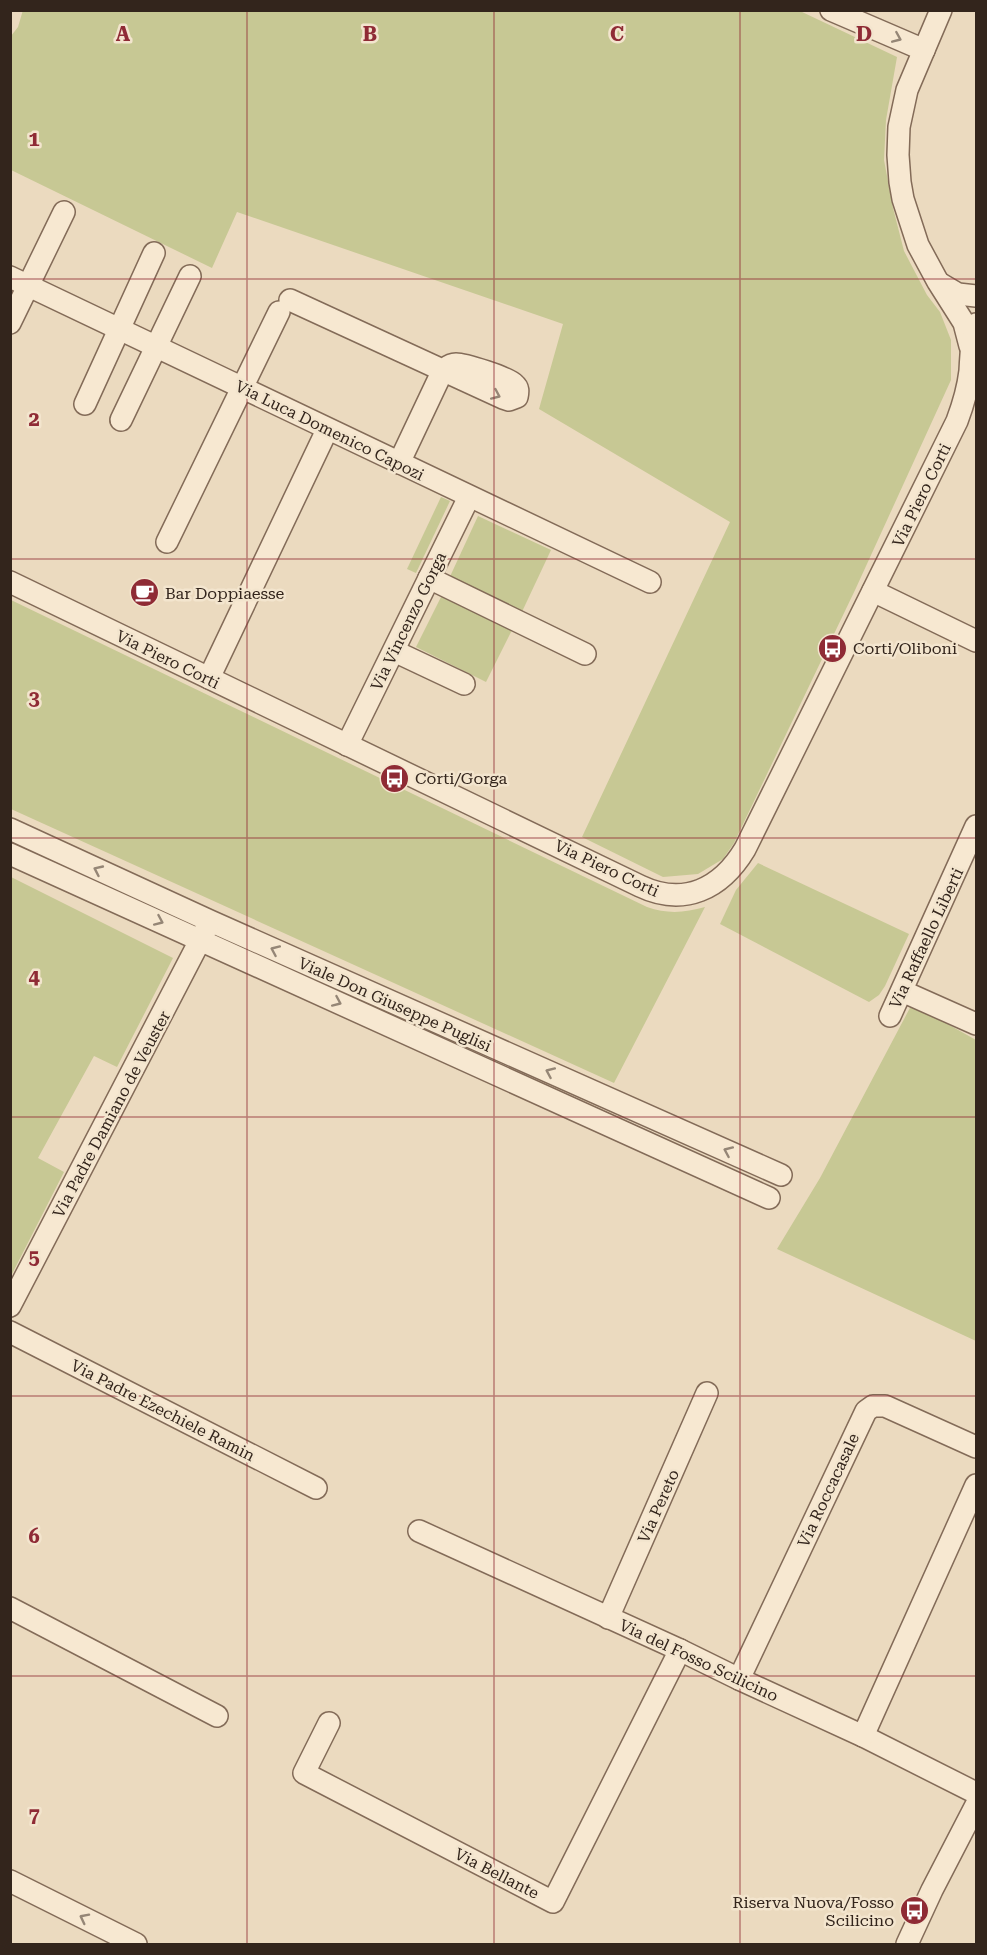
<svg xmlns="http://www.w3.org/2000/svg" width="987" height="1955" font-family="'Roboto Serif',serif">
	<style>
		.green { fill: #c7c894 }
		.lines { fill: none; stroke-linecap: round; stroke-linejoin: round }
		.minor-casing { stroke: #836b58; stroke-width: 24 }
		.minor { stroke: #f7e8d1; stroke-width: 21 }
		.oneway { stroke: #958676 }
		.grid { fill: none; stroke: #8f2b35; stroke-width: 1.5; stroke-opacity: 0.55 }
		.labels { text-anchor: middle; stroke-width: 5; stroke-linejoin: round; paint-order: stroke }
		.street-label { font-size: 16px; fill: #33251c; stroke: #f3e5ce }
		.poi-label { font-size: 16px; fill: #33251c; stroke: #f3e5ce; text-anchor: start }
		.grid-label { font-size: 20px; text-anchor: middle; font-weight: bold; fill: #8f2b35; stroke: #f3e5ce; stroke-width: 5; stroke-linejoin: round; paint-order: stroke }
	</style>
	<rect width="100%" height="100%" fill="#ebdabf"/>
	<g class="green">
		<path d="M23 10 800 11 897 57 886 120 884 160 893 208 904 251 927 295 940 312 951 340V380L856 588 734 843 723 859 698 874 663 877 582 837 730 522 539 409 563 324 237 212 212 268 11 170V36L18 27Z"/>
		<path d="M441 497 450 501 416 573 407 569Z"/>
		<path d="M478 516 551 550 520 616 447 583Z"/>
		<path d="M443 593 513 628 486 682 416 647Z"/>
		<path d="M11 600 647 907C667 914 684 913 705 907L614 1083 11 809Z"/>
		<path d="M758 863 909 934 885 986 879 995 869 1002 720 924 736 890Z"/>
		<path d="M11 877 173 958 117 1067 94 1056 38 1158 64 1172 11 1276Z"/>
		<path d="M912 1004 976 1040V1341L777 1249 820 1178Z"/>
	</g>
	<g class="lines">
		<defs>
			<g id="minor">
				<path d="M831 10 924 50"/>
				<path d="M941 10 907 90 899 127 898 155 900 182 903 199 918 245 938 282 964 323 970 346"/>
				<path d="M10 277 650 582"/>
				<path d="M941 284 958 294 976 296"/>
				<path d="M290 300 503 398 509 400 517 397C518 392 519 388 514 384 509 378 465 364 456 364 450 364 447 367 443 370L399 463"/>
				<path d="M10 323 64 212"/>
				<path d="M85 404 154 253"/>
				<path d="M121 420 190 276"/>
				<path d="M167 542 279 312"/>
				<path d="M429 578 585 654"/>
				<path d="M10 582 640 886C684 907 721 889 745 849L957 421C963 405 968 388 970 371 971 354 971 340 976 324"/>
				<path d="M873 591 976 641"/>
				<path d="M394 651 464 684"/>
				<path d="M209 678 327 430"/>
				<path d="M347 745 469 497"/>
				<path d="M10 829 210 921 781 1175"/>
				<path d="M10 854 769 1198"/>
				<path d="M902 991 976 1024"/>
				<path d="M890 1016 976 826"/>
				<path d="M10 1306 207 927"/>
				<path d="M10 1332 316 1488"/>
				<path d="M419 1531 680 1650 739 1679 863 1736 976 1793"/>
				<path d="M10 1608 217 1716"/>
				<path d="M608 1618 707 1393"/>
				<path d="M739 1679 866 1411 873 1406H885L976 1447"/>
				<path d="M329 1723 304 1773 553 1902 680 1650"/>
				<path d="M863 1736 976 1485"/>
				<path d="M10 1881 136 1944"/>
				<path d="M907 1944 932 1890 976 1805"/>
			</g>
		</defs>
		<use href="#minor" class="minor-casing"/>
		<use href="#minor" class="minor"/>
	</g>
	<defs><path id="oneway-chevron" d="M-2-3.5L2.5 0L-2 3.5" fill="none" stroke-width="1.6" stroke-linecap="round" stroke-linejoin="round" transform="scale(1.5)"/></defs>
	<g class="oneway">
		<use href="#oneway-chevron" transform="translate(897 38) rotate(23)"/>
		<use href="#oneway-chevron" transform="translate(496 395) rotate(24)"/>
		<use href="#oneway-chevron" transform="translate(98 870) rotate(-155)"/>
		<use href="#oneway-chevron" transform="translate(159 921) rotate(24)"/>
		<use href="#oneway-chevron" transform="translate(275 950) rotate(-156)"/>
		<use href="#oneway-chevron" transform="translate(337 1002) rotate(24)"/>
		<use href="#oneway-chevron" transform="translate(550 1072) rotate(-156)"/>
		<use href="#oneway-chevron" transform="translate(728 1151) rotate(-156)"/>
		<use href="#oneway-chevron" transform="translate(84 1918) rotate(-153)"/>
	</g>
	<path class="grid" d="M247 10V1944M494 10V1944M740 10V1944M10 279H976M10 559H976M10 838H976M10 1117H976M10 1396H976M10 1676H976"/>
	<defs>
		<symbol id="cafe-disc" viewBox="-11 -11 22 22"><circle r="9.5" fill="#8f2b35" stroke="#f3e5ce"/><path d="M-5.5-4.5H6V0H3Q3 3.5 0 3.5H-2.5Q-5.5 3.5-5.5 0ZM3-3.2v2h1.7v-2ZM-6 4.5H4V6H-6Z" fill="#fff"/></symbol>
		<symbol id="bus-disc" viewBox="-11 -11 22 22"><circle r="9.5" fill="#8f2b35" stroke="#f3e5ce"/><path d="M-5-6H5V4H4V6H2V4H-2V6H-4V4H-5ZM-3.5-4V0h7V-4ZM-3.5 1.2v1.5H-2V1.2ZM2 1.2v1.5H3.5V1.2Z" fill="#fff"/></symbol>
	</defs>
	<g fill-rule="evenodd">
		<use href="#cafe-disc" x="128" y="576" width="33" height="33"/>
		<use href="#bus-disc" x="816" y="632" width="33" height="33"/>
		<use href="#bus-disc" x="378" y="762" width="33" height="33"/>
		<use href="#bus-disc" x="898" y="1894" width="33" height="33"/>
	</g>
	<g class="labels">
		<g class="street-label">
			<text transform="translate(330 430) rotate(26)" y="6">Via Luca Domenico Capozi</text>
			<text transform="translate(921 495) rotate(-64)" y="6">Via Piero Corti</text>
			<text transform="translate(408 621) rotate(-64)" y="6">Via Vincenzo Gorga</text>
			<text transform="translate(168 659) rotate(26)" y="6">Via Piero Corti</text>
			<text transform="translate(607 868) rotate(25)" y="6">Via Piero Corti</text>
			<text transform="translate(926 938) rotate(-65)" y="6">Via Raffaello Liberti</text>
			<text transform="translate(395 1004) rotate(24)" y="6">Viale Don Giuseppe Puglisi</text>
			<text transform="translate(111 1114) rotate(-62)" y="6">Via Padre Damiano de Veuster</text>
			<text transform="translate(163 1410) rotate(27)" y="6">Via Padre Ezechiele Ramin</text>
			<text transform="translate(828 1490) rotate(-65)" y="6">Via Roccacasale</text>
			<text transform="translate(658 1506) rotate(-66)" y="6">Via Pereto</text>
			<text transform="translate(699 1660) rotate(25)" y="6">Via del Fosso Scilicino</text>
			<text transform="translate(497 1873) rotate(27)" y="6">Via Bellante</text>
		</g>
		<g class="poi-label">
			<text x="165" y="599">Bar Doppiaesse</text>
			<text x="853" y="654">Corti/Oliboni</text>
			<text x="415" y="784">Corti/Gorga</text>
			<text x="894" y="1908" text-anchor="end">Riserva Nuova/Fosso<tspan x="894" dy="18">Scilicino</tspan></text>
		</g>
	</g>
	<g class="grid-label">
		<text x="123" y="41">A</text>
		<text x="370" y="41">B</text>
		<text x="617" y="41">C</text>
		<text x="864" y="41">D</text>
		<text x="34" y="146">1</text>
		<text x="34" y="426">2</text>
		<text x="34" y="705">3</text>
		<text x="34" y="984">4</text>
		<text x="34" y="1264">5</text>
		<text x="34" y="1543">6</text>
		<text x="34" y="1822">7</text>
	</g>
	<rect width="987" height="1955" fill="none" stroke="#33251c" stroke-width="24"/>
</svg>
